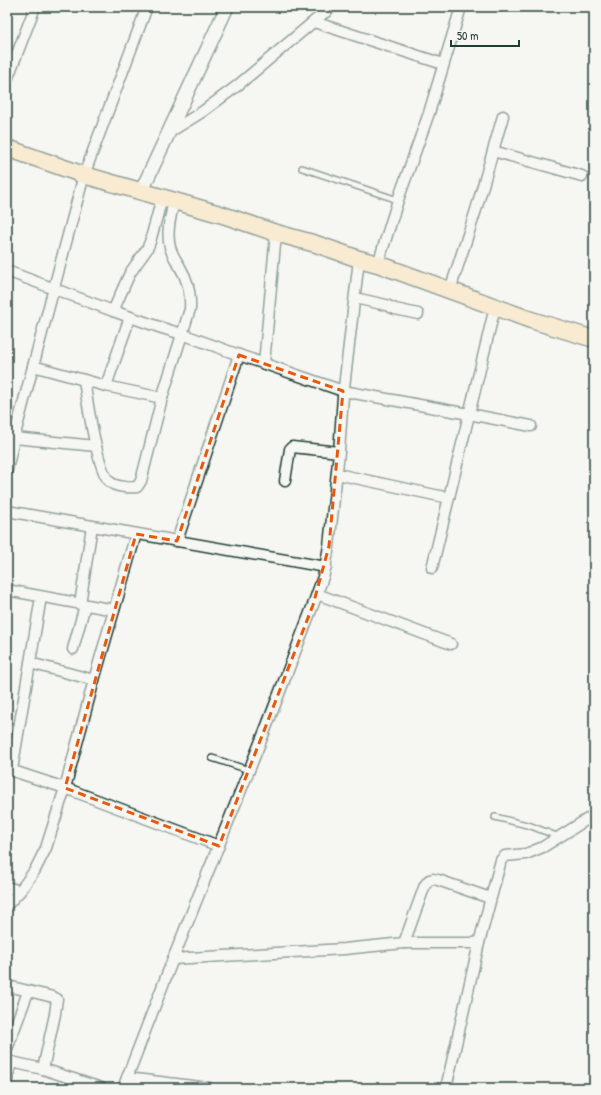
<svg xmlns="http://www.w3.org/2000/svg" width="601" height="1095" font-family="'Patrick Hand',sans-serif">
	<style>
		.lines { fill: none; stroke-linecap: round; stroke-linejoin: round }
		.service-casing { stroke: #1f3d34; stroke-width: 8 }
		.minor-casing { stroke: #1f3d34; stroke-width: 13 }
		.tertiary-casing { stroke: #1f3d34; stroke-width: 16 }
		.primary-casing { stroke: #1f3d34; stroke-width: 19 }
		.service { stroke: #f6f6f2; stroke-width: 5 }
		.minor { stroke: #f6f6f2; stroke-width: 10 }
		.tertiary { stroke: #f6f6f2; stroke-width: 13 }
		.primary { stroke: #faddab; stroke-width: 16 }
		.marked { fill: none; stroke: #e8590c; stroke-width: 3; stroke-dasharray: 8 5; stroke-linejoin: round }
	</style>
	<rect width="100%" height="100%" fill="#f6f6f2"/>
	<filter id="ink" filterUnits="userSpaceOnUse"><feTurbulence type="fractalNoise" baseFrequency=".025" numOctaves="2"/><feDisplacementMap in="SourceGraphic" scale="8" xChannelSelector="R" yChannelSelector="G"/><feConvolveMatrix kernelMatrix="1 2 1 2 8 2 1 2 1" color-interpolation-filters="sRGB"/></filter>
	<g filter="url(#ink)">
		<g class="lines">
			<defs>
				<g id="service">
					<path d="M302 168 398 200"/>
					<path d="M212 758 249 770"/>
					<path d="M495 817 531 826 559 837"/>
				</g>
				<g id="minor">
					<path d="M315 7 326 12"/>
					<path d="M314 22 443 64"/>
					<path d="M7 80 35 7"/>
					<path d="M168 133 202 112 237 86 331 7"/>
					<path d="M493 151 582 176"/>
					<path d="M378 264 398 200 429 113 461 7"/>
					<path d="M7 271 113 311 162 328 182 334 239 355 343 391 469 414 531 426"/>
					<path d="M450 290 476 210 503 116"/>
					<path d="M355 298 386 305 395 309 418 314"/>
					<path d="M113 311 130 273 147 249 150 242 162 198"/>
					<path d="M264 364 276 233"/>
					<path d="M33 366 106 386 130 317"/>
					<path d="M84 380C87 399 97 471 110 482 116 487 129 488 137 487L141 481 162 398 190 309C191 293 188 280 180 267 176 260 172 255 170 247 166 232 171 215 174 201"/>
					<path d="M106 386 162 398"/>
					<path d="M14 438 96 446"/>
					<path d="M7 470 14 438 84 175 147 7"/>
					<path d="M337 474 449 498"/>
					<path d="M285 481 290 449 292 447 339 452"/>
					<path d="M7 511 326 567"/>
					<path d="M177 541 239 355"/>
					<path d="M432 568 495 307"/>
					<path d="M7 590 114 610"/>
					<path d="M317 594 451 644"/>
					<path d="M80 604 92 526"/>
					<path d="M73 649 85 605"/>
					<path d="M30 663 94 680"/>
					<path d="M7 769 65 788 219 846"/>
					<path d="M12 770 41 597"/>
					<path d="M7 887 20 891"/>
					<path d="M7 905 20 891 35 870 46 848 65 788 94 680 136 534"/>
					<path d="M404 943 425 885 429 880 433 879 438 880 490 898"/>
					<path d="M173 959 344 949 404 943H479"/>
					<path d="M12 987 53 997 57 999 55 1014 43 1069"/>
					<path d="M7 1049 28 992"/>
					<path d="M7 1061 43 1069 101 1088"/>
					<path d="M127 1078 209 1088"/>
					<path d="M7 1080 11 1062"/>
					<path d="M123 1088 173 959 266 728 313 605 324 574 329 546 339 452 343 396 359 259"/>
					<path d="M446 1088 479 943 501 860 505 856 526 854 543 847 594 815"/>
				</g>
				<path id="tertiary" d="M141 192 227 7"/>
				<path id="primary" d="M7 148 84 175 223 215 276 233 316 244 359 259 378 264 531 320 594 339"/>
			</defs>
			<use href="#service" class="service-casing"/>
			<use href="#minor" class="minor-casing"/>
			<use href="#tertiary" class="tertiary-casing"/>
			<use href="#primary" class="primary-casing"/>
			<use href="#service" class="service"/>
			<use href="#minor" class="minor"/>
			<use href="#tertiary" class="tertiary"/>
			<use href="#primary" class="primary"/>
		</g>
	</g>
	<path d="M0 0H601V1095H0ZM239 355 343 391 329 546 313 605 219 846 65 788 136 534 177 541Z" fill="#f6f6f2" fill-opacity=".55" fill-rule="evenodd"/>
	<path class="marked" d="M239 355 343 391 329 546 313 605 219 846 65 788 136 534 177 541Z"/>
	<rect width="601" height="1095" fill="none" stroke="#f6f6f2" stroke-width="24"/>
	<rect x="12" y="12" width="577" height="1071" fill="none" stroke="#1f3d34" stroke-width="1.5" filter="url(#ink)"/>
	<path d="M451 40v6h68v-6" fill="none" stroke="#1f3d34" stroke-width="2"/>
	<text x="457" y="40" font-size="12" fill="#1f3d34" stroke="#f6f6f2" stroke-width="3" paint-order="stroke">50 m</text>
</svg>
